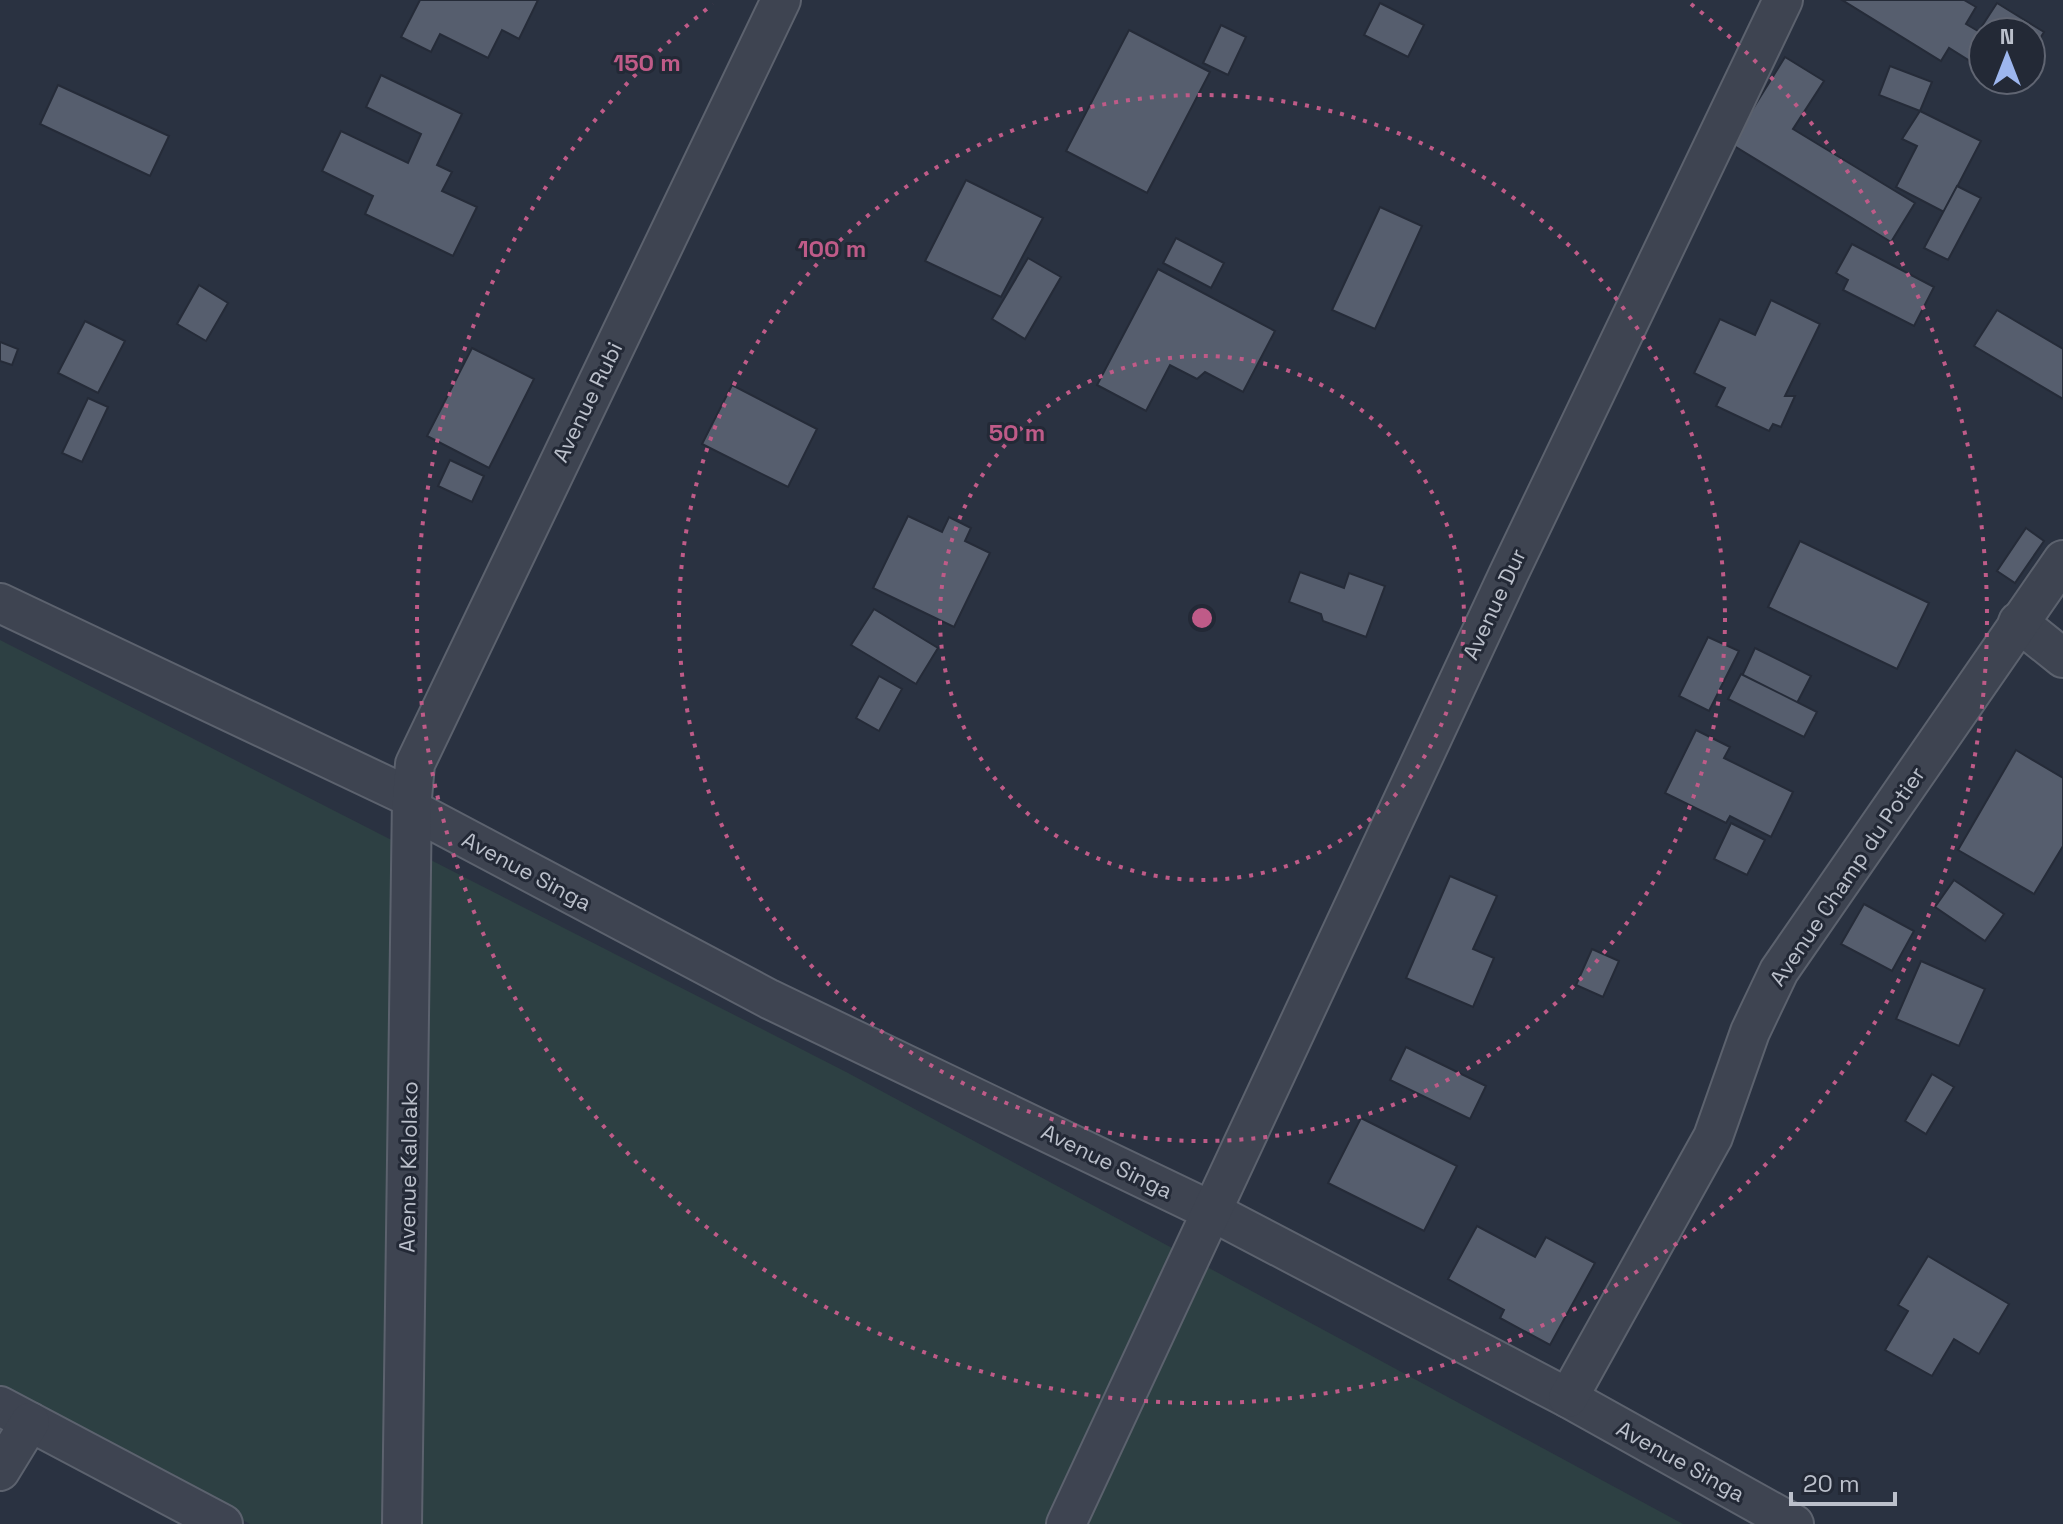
<svg xmlns="http://www.w3.org/2000/svg" width="2063" height="1524" font-family="'Space Grotesk',sans-serif">
	<style>
		.green { fill: #2d4043 }
		.building { fill: #565e6e; stroke: #252b38; stroke-width: 2 }
		.lines { fill: none; stroke-linecap: round; stroke-linejoin: round }
		.street-casing { stroke: #5c626e; stroke-width: 42 }
		.street { stroke: #3e4451; stroke-width: 38 }
		.ring { fill: none; stroke: #bf5b88; stroke-width: 4; stroke-dasharray: 4 8 }
		.labels { text-anchor: middle; stroke-width: 6; stroke-linejoin: round; paint-order: stroke }
		.street-label { font-size: 22px; fill: #bbc0cb; stroke: #232936 }
		.centre { fill: #bf5b88; stroke: #232936; stroke-width: 4 }
		.ring-label { font-size: 24px; text-anchor: middle; font-weight: bold; fill: #bf5b88; stroke: #232936; stroke-width: 6; stroke-linejoin: round; paint-order: stroke }
	</style>
	<rect width="100%" height="100%" fill="#2a3241"/>
	<path class="green" d="M0 640 848 1073 1683 1524H250L0 1389Z"/>
	<g class="building">
		<path d="M420 0H538L519 39 502 30 488 58 440 34 431 52 401 37Z"/>
		<path d="M1842 0H1964L1976 7 1966 24 1983 34V40L1970 61 1949 48 1941 61Z"/>
		<path d="M1380 3 1424 25 1408 57 1364 35Z"/>
		<path d="M1997 3 2044 32 2031 53V32H1991L1982 26Z"/>
		<path d="M1221 25 1246 37 1228 75 1203 63Z"/>
		<path d="M1129 30 1210 72 1147 193 1066 151Z"/>
		<path d="M1785 57 1824 81 1793 129 1915 203 1891 242 1731 144Z"/>
		<path d="M1983 59V77L1975 72Z"/>
		<path d="M1890 66 1932 82 1920 111 1879 95Z"/>
		<path d="M381 75 462 114 437 165 452 172 442 191 477 207 453 256 365 214 373 196 322 171 341 131 408 163 421 134 366 107Z"/>
		<path d="M1989 80H2014L2007 91Z"/>
		<path d="M58 85 169 136 150 176 40 124Z"/>
		<path d="M1920 111 1981 141 1944 212 1896 187 1917 146 1902 139Z"/>
		<path d="M966 180 1043 218 1001 297 925 261Z"/>
		<path d="M1957 186 1981 198 1948 260 1924 248Z"/>
		<path d="M1380 207 1422 226 1375 329 1332 310Z"/>
		<path d="M1176 238 1224 263 1211 288 1163 263Z"/>
		<path d="M1852 244 1934 287 1914 326 1843 290 1848 280 1836 273Z"/>
		<path d="M1028 258 1061 277 1025 339 992 319Z"/>
		<path d="M1158 269 1275 331 1243 392 1205 372 1197 379 1170 365 1146 411 1097 385Z"/>
		<path d="M199 285 228 303 206 341 177 324Z"/>
		<path d="M1771 300 1820 324 1785 396H1795L1781 427 1773 424 1769 431 1716 406 1725 388 1694 373 1720 319 1755 335Z"/>
		<path d="M1997 310 2063 349V399L1974 346Z"/>
		<path d="M85 321 125 341 98 393 58 373Z"/>
		<path d="M0 342 18 349 12 365 0 361Z"/>
		<path d="M472 348 534 379 489 468 427 436Z"/>
		<path d="M732 385 817 429 788 487 702 444Z"/>
		<path d="M88 398 108 407 82 462 62 453Z"/>
		<path d="M450 460 484 476 472 502 438 486Z"/>
		<path d="M908 516 942 532 949 517 971 528 965 541 990 553 954 627 873 588Z"/>
		<path d="M2026 528 2044 541 2015 583 1997 571Z"/>
		<path d="M1800 541 1929 603 1897 669 1768 607Z"/>
		<path d="M1300 572 1344 588 1349 573 1385 586 1366 637 1323 621 1321 614 1289 602Z"/>
		<path d="M874 609 938 648 916 684 851 645Z"/>
		<path d="M1708 637 1739 651 1709 711 1679 696Z"/>
		<path d="M1755 648 1811 676 1797 703 1742 676Z"/>
		<path d="M1741 674 1817 712 1804 737 1728 699Z"/>
		<path d="M879 676 902 689 879 731 856 718Z"/>
		<path d="M1696 730 1730 747 1724 758 1793 792 1771 837 1730 816 1726 823 1665 793Z"/>
		<path d="M2016 750 2063 778V846L2034 894 1958 850Z"/>
		<path d="M1731 823 1765 840 1747 875 1714 859Z"/>
		<path d="M1450 876 1497 896 1473 949 1494 958 1473 1007 1406 978Z"/>
		<path d="M1954 880 2004 914 1985 941 1935 907Z"/>
		<path d="M1864 904 1914 931 1892 971 1841 944Z"/>
		<path d="M1592 949 1619 961 1603 997 1576 985Z"/>
		<path d="M1921 961 1985 989 1959 1046 1896 1019Z"/>
		<path d="M1406 1047 1486 1086 1470 1119 1390 1080Z"/>
		<path d="M1932 1074 1954 1087 1926 1134 1905 1121Z"/>
		<path d="M1361 1118 1457 1166 1424 1231 1328 1183Z"/>
		<path d="M1477 1226 1535 1257 1546 1237 1595 1263 1550 1345 1500 1318 1504 1310 1448 1279Z"/>
		<path d="M1928 1256 2009 1304 1979 1354 1954 1339 1932 1376 1885 1350 1908 1311 1898 1305Z"/>
	</g>
	<g class="lines">
		<defs>
			<g id="street">
				<path d="M0 603 412 798"/>
				<path d="M2018 622 2063 658"/>
				<path d="M413 810 769 999 1211 1211 1568 1398 1794 1524"/>
				<path d="M1568 1398 1713 1137 1750 1032 1779 971 2063 560"/>
				<path d="M0 1406 223 1524"/>
				<path d="M0 1471 30 1422"/>
				<path d="M402 1524 412 798 415 764 781 0"/>
				<path d="M1066 1524 1508 575 1783 0"/>
			</g>
		</defs>
		<use href="#street" class="street-casing"/>
		<use href="#street" class="street"/>
	</g>
	<g class="ring">
		<circle cx="1202" cy="618" r="262"/>
		<circle cx="1202" cy="618" r="523"/>
		<path d="M1691 4A785 785 0 1 1 713 4"/>
	</g>
	<g class="labels">
		<g class="street-label">
			<text transform="translate(587 402) rotate(-64)" y="8">Avenue Rubi</text>
			<text transform="translate(1494 604) rotate(-65)" y="8">Avenue Dur</text>
			<text transform="translate(527 871) rotate(28)" y="8">Avenue Singa</text>
			<text transform="translate(1847 876) rotate(-56)" y="8">Avenue Champ du Potier</text>
			<text transform="translate(1107 1161) rotate(26)" y="8">Avenue Singa</text>
			<text transform="translate(408 1167) rotate(-89)" y="8">Avenue Kalolako</text>
			<text transform="translate(1681 1461) rotate(29)" y="8">Avenue Singa</text>
		</g>
	</g>
	<circle cx="1202" cy="618" r="12" class="centre"/>
	<g class="ring-label">
		<text x="647" y="71">150 m</text>
		<text x="832" y="257">100 m</text>
		<text x="1017" y="441">50 m</text>
	</g>
	<g transform="translate(2007 56)"><circle r="38" fill="#232936" stroke="#606572" stroke-width="2"/>
	<path d="M0-6L14 30L0 20L-14 30Z" fill="#9db6ee"/>
	<text y="-12" font-size="22" font-weight="bold" text-anchor="middle" fill="#bbc0cb">N</text>
	</g>
	<path d="M1791 1492v12h104v-12" fill="none" stroke="#bbc0cb" stroke-width="4"/>
	<text x="1803" y="1492" font-size="24" fill="#bbc0cb" stroke="#232936" stroke-width="6" paint-order="stroke">20 m</text>
</svg>
